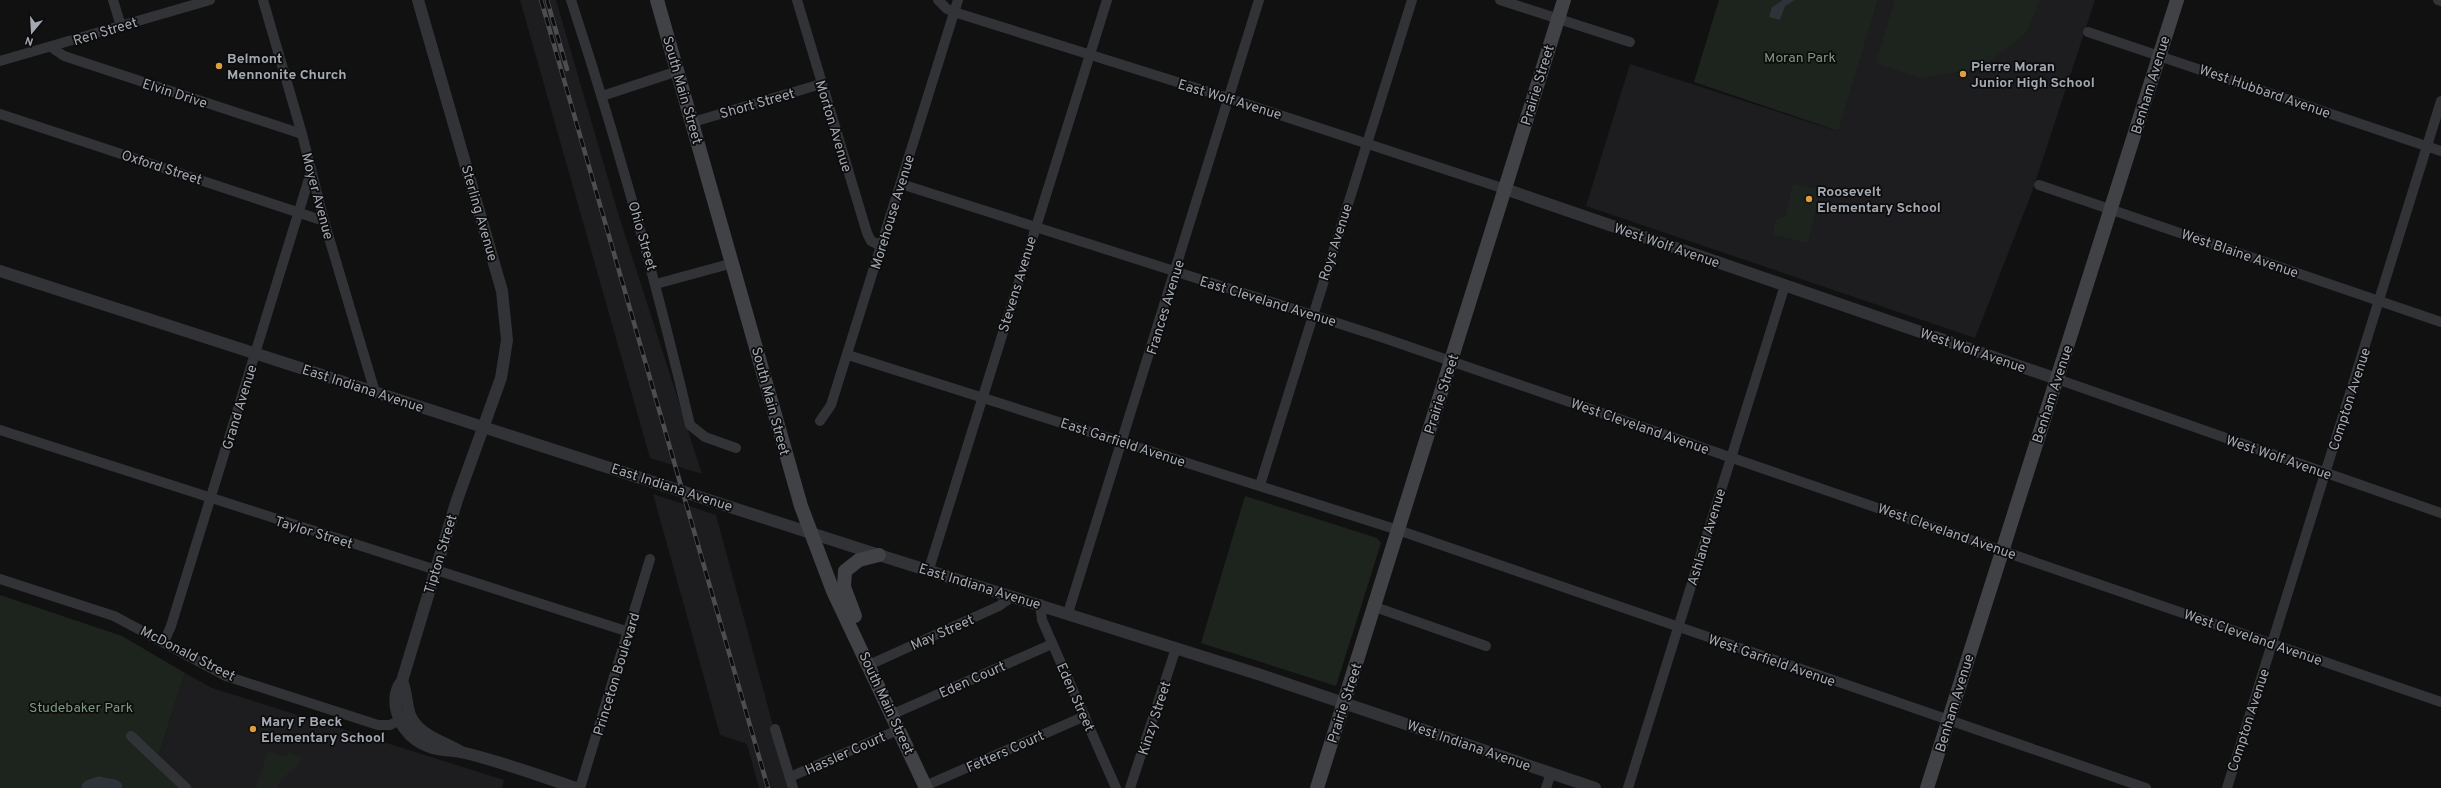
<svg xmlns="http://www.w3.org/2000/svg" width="2441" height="788" font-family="Overpass,sans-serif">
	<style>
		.built { fill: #1d1d1f }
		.green { fill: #1d241e }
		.water { fill: #2c3339 }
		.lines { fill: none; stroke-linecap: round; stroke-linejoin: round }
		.river { stroke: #2c3339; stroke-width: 17 }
		.minor { stroke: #323336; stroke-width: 10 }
		.tertiary { stroke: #323336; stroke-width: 12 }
		.secondary { stroke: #404246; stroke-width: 14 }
		.rail-casing { stroke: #4b4d51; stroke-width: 4.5 }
		.rail { stroke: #0c0c0d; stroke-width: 3; stroke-dasharray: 9; stroke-linecap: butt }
		.poi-dot { fill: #dc9e3f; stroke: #0c0c0d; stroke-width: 1.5 }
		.labels { text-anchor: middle; stroke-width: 3.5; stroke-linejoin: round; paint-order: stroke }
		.street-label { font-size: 14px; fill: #a4a8b1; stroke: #0c0c0d }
		.park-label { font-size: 14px; fill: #7c9a7d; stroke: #0c0c0d }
		.poi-label { font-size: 14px; font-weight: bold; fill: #a4a8b1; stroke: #0c0c0d; text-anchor: start }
	</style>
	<rect width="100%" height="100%" fill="#111112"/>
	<g class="built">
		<path d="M520 0H556L618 213 702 474 650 458Z"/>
		<path d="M1878 0H2095L2032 192 1975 338 1586 206 1630 64 1837 131Z"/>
		<path d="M653 494 716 515 790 788H759L747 744 720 735Z"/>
		<path d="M185 673 212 688 504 780 502 788H194L159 754Z"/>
	</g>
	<g class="green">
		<path d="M1719 0H1878L1838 131 1694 82Z"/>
		<path d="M1895 0H2040L2027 32 1981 68 1921 78 1876 63Z"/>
		<path d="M1793 184 1820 189 1808 243 1773 235 1776 220 1786 216Z"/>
		<path d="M1245 496 1377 538 1381 543 1336 686 1201 643Z"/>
		<path d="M0 595 122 636 185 673 159 754 194 788H0Z"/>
		<path d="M268 751 287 757 288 752 301 757C296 775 282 772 277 788H256Z"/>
	</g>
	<path class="water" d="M1783 0H1795L1785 6 1780 20 1769 17 1772 7Z"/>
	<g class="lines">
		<path class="river" d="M90 788 99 785 114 788"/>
		<g class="minor">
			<path d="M113 0 121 26"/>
			<path d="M263 0 302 134 324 221 375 392"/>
			<path d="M571 0C617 140 656 281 690 425L705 437 736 448"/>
			<path d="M797 0 867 233 871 241 881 246"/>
			<path d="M938 0 947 9 954 12 1228 98 1505 189"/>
			<path d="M1500 0 1630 42"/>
			<path d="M2438 0 2441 1"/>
			<path d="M2088 32 2441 151"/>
			<path d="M51 47 64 56 302 134"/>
			<path d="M0 61 210 0"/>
			<path d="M602 96 678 71"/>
			<path d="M0 114 324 221"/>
			<path d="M693 122 821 84"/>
			<path d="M901 184 1381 337 2441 702"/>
			<path d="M2039 185 2441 322"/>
			<path d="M656 284 733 263"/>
			<path d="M848 355 1398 530 2146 788"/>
			<path d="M2057 379 2441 513"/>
			<path d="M820 421 831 405 958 0"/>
			<path d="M0 430 629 632"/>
			<path d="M1260 485 1412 0"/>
			<path d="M929 569 1107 0"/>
			<path d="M0 579 114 616 226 676 378 725H390L407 717"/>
			<path d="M1040 604 1042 620 1116 788"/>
			<path d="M1375 607 1486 646"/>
			<path d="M1068 613 1259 0"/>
			<path d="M164 642 171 626 311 172"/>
			<path d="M869 665 999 606 1013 596"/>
			<path d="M893 714 1052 644"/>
			<path d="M775 729 793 788"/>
			<path d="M131 736 186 788"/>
			<path d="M790 777 900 729"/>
			<path d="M925 786 1085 716"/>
			<path d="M580 788 650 559"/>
			<path d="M1130 788 1176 648"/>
			<path d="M1546 788 1551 773"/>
			<path d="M1628 788 1785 285"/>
			<path d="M2227 788 2441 101"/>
		</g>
		<g class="tertiary">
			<path d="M418 0 502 291 507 340 501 378 457 500 402 681C388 699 398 727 416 740 433 752 447 749 465 753 503 762 540 776 576 788"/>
			<path d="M1505 189 2057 379"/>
			<path d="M0 271 879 555 1261 675 1595 788"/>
			<path d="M402 681C407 692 406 704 410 715 419 736 443 741 461 752"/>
		</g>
		<g class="secondary">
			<path d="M657 0 801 506 833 591 926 788"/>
			<path d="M855 616 844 587 845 571 859 560 879 555"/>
			<path d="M1317 788 1564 0"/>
			<path d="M1927 788 2177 0"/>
		</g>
		<defs>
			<g id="rail">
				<path d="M541 0 768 788"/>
				<path d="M547 0 567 69"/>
			</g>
		</defs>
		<use href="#rail" class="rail-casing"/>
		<use href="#rail" class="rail"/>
	</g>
	<g class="poi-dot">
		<circle cx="219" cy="66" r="4"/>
		<circle cx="1963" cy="74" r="4"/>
		<circle cx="1809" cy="199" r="4"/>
		<circle cx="253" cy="729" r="4"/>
	</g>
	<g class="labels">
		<g class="street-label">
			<text transform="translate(105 31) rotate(-17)" y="5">Ren Street</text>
			<text transform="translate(1537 85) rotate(-73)" y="5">Prairie Street</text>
			<text transform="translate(2150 85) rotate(-73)" y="5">Benham Avenue</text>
			<text transform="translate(683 90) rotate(74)" y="5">South Main Street</text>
			<text transform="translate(2265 91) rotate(19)" y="5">West Hubbard Avenue</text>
			<text transform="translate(175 93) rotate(18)" y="5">Elvin Drive</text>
			<text transform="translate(1230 99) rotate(17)" y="5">East Wolf Avenue</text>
			<text transform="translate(757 103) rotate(-16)" y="5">Short Street</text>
			<text transform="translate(834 126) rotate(73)" y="5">Morton Avenue</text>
			<text transform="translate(162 167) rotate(18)" y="5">Oxford Street</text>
			<text transform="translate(318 196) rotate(75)" y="5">Moyer Avenue</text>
			<text transform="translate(892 212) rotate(-73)" y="5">Morehouse Avenue</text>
			<text transform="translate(480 213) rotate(74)" y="5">Sterling Avenue</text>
			<text transform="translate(643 236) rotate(74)" y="5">Ohio Street</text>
			<text transform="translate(1335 242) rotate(-72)" y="5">Roys Avenue</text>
			<text transform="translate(1667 245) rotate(19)" y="5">West Wolf Avenue</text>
			<text transform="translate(2240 253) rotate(19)" y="5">West Blaine Avenue</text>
			<text transform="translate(1017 284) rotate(-73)" y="5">Stevens Avenue</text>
			<text transform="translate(1268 301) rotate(17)" y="5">East Cleveland Avenue</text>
			<text transform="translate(1165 307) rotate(-73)" y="5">Frances Avenue</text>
			<text transform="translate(1973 350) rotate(19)" y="5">West Wolf Avenue</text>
			<text transform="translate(363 388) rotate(18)" y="5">East Indiana Avenue</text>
			<text transform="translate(1441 394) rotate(-72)" y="5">Prairie Street</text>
			<text transform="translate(2052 394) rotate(-72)" y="5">Benham Avenue</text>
			<text transform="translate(2349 399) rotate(-72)" y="5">Compton Avenue</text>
			<text transform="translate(771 401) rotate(75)" y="5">South Main Street</text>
			<text transform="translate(239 407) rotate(-73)" y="5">Grand Avenue</text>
			<text transform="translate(1640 426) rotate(19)" y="5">West Cleveland Avenue</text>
			<text transform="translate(1123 442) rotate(18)" y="5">East Garfield Avenue</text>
			<text transform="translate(2279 457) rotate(19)" y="5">West Wolf Avenue</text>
			<text transform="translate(672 487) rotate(18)" y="5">East Indiana Avenue</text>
			<text transform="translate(1947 531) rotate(19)" y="5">West Cleveland Avenue</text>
			<text transform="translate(314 532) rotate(17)" y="5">Taylor Street</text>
			<text transform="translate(1706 537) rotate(-73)" y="5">Ashland Avenue</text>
			<text transform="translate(440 554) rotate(-73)" y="5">Tipton Street</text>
			<text transform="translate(980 586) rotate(17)" y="5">East Indiana Avenue</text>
			<text transform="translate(942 632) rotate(-24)" y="5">May Street</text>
			<text transform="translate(2253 637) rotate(19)" y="5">West Cleveland Avenue</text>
			<text transform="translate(188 653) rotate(27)" y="5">McDonald Street</text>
			<text transform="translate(1772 660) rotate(19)" y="5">West Garfield Avenue</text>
			<text transform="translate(616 674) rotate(-73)" y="5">Princeton Boulevard</text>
			<text transform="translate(972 679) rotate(-24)" y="5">Eden Court</text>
			<text transform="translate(1076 697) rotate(66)" y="5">Eden Street</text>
			<text transform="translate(887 703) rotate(65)" y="5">South Main Street</text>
			<text transform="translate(1344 703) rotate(-72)" y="5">Prairie Street</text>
			<text transform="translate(1954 703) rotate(-73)" y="5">Benham Avenue</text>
			<text transform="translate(1154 718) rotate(-72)" y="5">Kinzy Street</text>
			<text transform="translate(2248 720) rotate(-72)" y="5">Compton Avenue</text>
			<text transform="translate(1469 745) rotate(19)" y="5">West Indiana Avenue</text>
			<text transform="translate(1005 751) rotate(-24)" y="5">Fetters Court</text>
			<text transform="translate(845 753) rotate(-24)" y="5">Hassler Court</text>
		</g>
		<g class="park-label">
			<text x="1800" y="62">Moran Park</text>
			<text x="81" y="712">Studebaker Park</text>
		</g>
		<g class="poi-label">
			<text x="227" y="63">Belmont<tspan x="227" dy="16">Mennonite Church</tspan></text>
			<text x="1971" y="71">Pierre Moran<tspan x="1971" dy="16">Junior High School</tspan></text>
			<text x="1817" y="196">Roosevelt<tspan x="1817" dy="16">Elementary School</tspan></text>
			<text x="261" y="726">Mary F Beck<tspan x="261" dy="16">Elementary School</tspan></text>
		</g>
	</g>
	<g transform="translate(32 32) rotate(198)" stroke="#0c0c0d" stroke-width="3" paint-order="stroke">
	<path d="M0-3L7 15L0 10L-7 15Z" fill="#a4a8b1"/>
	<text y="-6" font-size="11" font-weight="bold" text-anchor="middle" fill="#a4a8b1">N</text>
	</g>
</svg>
